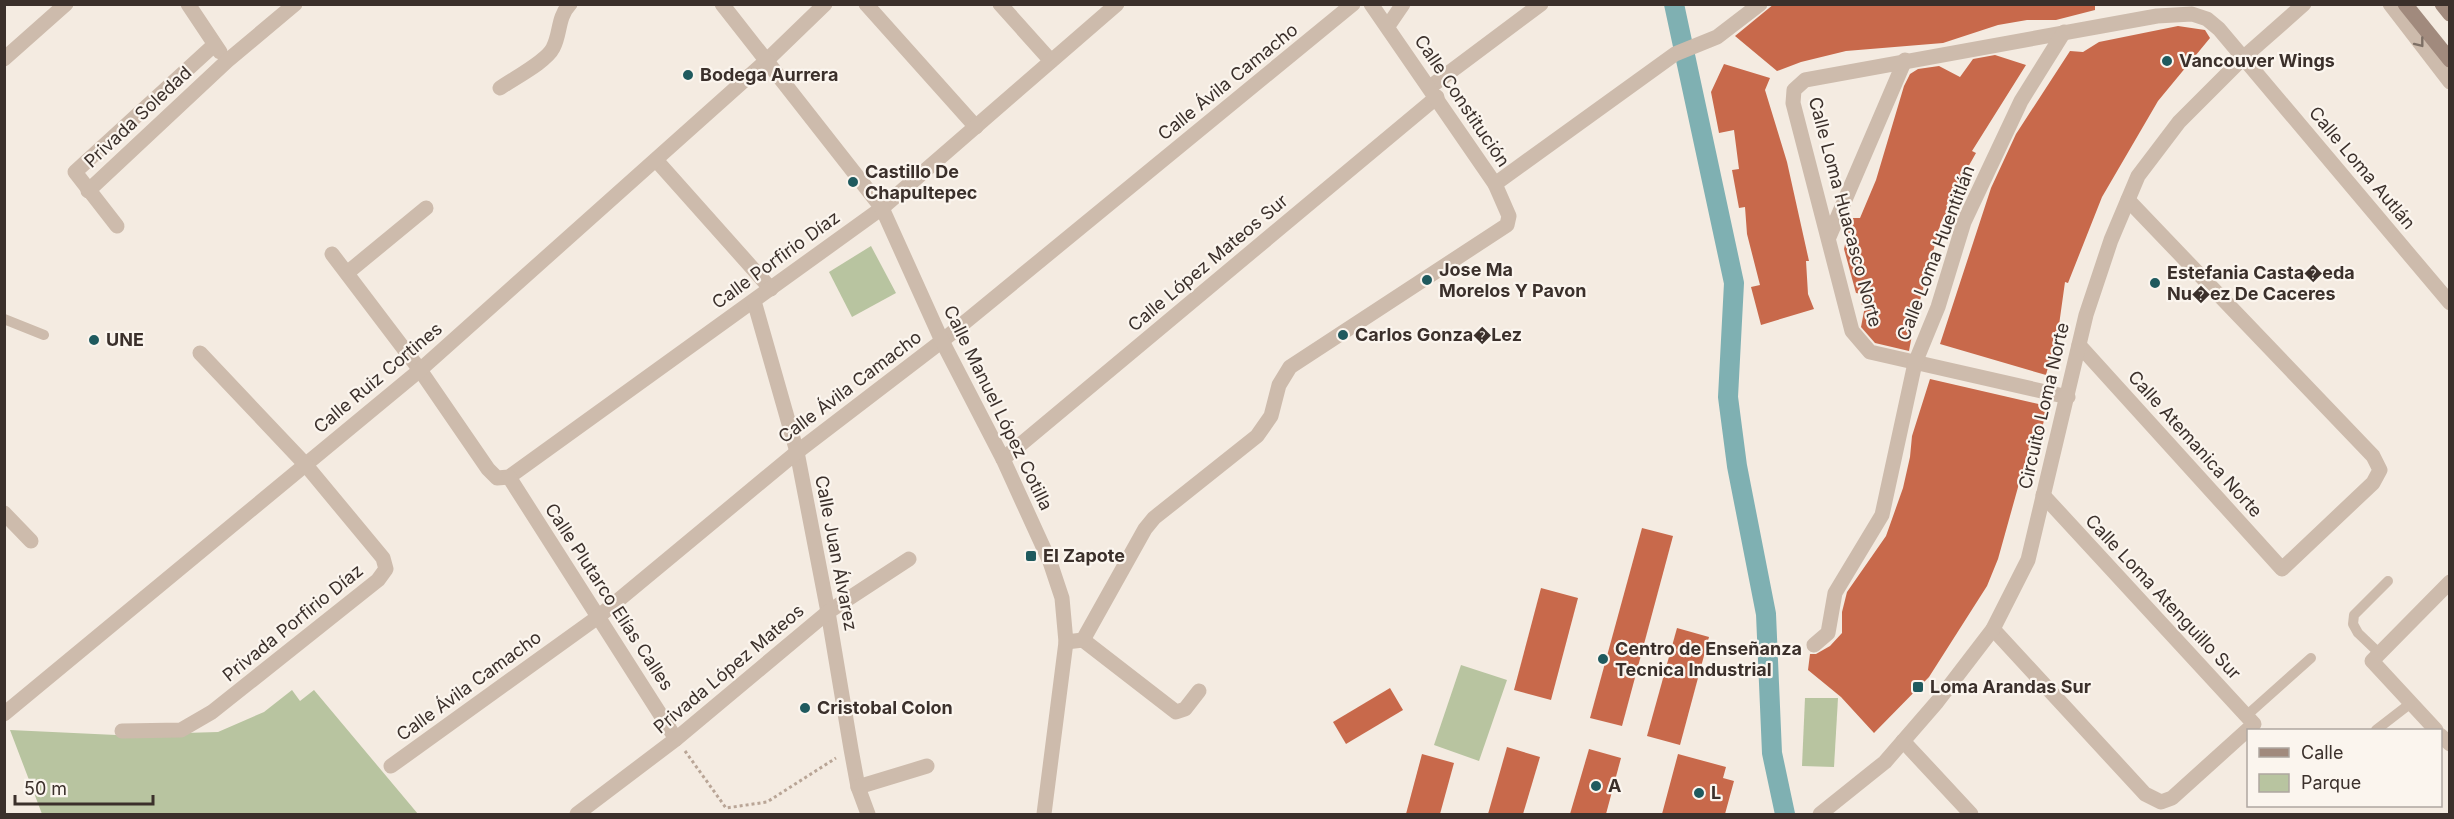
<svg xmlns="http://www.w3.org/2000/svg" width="2454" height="819" font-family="Inter,sans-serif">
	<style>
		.green { fill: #b8c4a0 }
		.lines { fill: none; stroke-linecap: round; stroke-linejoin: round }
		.canal { stroke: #7fb0b2; stroke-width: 20 }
		.building { fill: #c8694b }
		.path { stroke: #b9a596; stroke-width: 3; stroke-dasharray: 3 3; stroke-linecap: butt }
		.service { stroke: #cdbbac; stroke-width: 10 }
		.minor { stroke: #cdbbac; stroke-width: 15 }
		.tertiary { stroke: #cdbbac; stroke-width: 15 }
		.secondary { stroke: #a18a7d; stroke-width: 15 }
		.oneway { stroke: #7d6f65 }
		.poi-dot { fill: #1f5a5e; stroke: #fbf5ee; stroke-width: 2 }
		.labels { text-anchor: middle; stroke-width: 4.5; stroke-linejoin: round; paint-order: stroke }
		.poi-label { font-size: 18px; font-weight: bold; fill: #3b302b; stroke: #fbf5ee; text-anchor: start }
		.street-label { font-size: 18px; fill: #3b302b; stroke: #fbf5ee }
	</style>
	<rect width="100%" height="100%" fill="#f4ebe1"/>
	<g class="green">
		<path d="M871 246 896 293 852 317 829 272Z"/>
		<path d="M1461 665 1507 680 1479 761 1434 745Z"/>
		<path d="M292 690 300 701 314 690 418 814H42L10 730 116 735 218 732 264 712Z"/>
		<path d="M1805 698H1838L1834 767 1802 766Z"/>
	</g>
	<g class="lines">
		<path class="canal" d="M1674 4 1734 283 1728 397 1737 466 1766 614 1772 753 1785 814"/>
	</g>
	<g class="building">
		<path d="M1774 4H2095V10L2056 20H2027L1998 25 1943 43 1846 51 1801 62 1777 71 1735 36Z"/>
		<path d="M2178 26 2205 30 2210 38 2158 101 2102 197 2068 283 2065 282 2059 325 2046 375 1940 344 1991 188 2016 134 2070 51 2083 52 2099 42Z"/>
		<path d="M1995 55 2026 65 1972 151 1976 153 1946 206 1949 208 1941 222 1915 319 1909 351 1875 343 1861 327 1865 306 1861 304 1862 294 1856 293 1844 249 1851 218H1860L1876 180 1904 86 1910 74 1918 69 1939 66 1960 77 1973 59Z"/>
		<path d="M1724 64 1770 78 1765 90 1787 162 1809 261H1806L1808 294 1814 309 1761 325 1751 287 1760 285 1747 234 1745 207 1739 208 1732 170 1739 169 1734 130 1719 133 1711 92Z"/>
		<path d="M1930 379 2047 406 2041 434 2035 433 2027 455 1998 559 1987 586 1929 677 1874 733 1841 697 1808 670 1810 654H1816L1830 646 1842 633V612L1847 592 1886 536 1903 488 1910 457 1912 436Z"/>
		<path d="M1642 528 1673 536 1622 726 1590 718Z"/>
		<path d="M1541 588 1578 598 1551 700 1514 690Z"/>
		<path d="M1677 628 1709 637 1680 745 1647 736Z"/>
		<path d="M1390 688 1403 710 1346 744 1333 722Z"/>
		<path d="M1507 747 1540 757 1523 814H1488Z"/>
		<path d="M1589 749 1621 758 1606 814H1570Z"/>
		<path d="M1422 754 1454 763 1440 814H1406Z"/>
		<path d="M1678 754 1726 767 1723 778 1734 781 1725 814H1662Z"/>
	</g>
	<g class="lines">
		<path class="path" d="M685 751 726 808 767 802 836 758"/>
		<g class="service">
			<path d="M4 319 44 335"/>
			<path d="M2379 653 2358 633 2353 624 2354 615 2388 581"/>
			<path d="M2246 716 2311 658"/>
			<path d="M2376 730 2411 703"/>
		</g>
		<g class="minor">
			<path d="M188 4 220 52"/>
			<path d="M866 4 976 127"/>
			<path d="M1000 4 1051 61"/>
			<path d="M2390 4 2450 82"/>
			<path d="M1388 26 1403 4"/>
			<path d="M4 59 66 4"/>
			<path d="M1430 87 1541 4"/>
			<path d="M500 88C514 78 546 62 553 48 561 33 557 18 570 4"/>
			<path d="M656 160 771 289"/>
			<path d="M1495 184 1675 54 1717 37 1760 4"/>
			<path d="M88 191 227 61 295 4"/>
			<path d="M117 226 75 172 214 45"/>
			<path d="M1829 237 1905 60"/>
			<path d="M332 254 420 370 488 469 497 478 509 477 882 208 1117 4"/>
			<path d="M347 273 426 208"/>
			<path d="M754 301 797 452 828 612 851 749 858 787 868 814"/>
			<path d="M2079 345 2282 569 2373 483 2380 470 2373 456 2128 200"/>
			<path d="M2068 397 1870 352 1852 331 1793 103 1794 90 1805 80 2157 16 2192 14 2207 19 2219 29 2450 303"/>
			<path d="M1003 459 1437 97"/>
			<path d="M509 477 676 739"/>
			<path d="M4 513 31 541"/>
			<path d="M1993 629 2145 794 2161 802 2172 798 2254 724 2043 495"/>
			<path d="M1083 640 1176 712 1185 709 1199 691"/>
			<path d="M1066 642 1083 640 1145 529 1154 518 1257 436 1271 416 1279 385 1290 367 1507 225 1509 216 1495 184 1371 4"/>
			<path d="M1814 645 1828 633 1835 593 1882 515 1915 363 1938 307 1964 222 2021 101 2064 32"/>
			<path d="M4 714 420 370 766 61 825 4"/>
			<path d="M2436 730 2372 661 2450 582"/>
			<path d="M122 731 181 730 212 712 378 580 386 569 383 558 305 464 200 353"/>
			<path d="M2440 735 2450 744"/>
			<path d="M1903 741 1971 814"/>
			<path d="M391 766 598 617 797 452 942 341 1353 4"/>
			<path d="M858 787 927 766"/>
			<path d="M577 814 676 739 828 612 909 559"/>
		</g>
		<g class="tertiary">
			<path d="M722 4 882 208 942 341 1003 459 1050 562 1062 598 1066 642 1044 814"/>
			<path d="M1820 814 1885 762 1937 702 1993 629 2028 560 2086 315 2111 240 2138 176 2179 122 2244 57 2304 4"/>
		</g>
		<g class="secondary">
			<path d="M2405 4 2450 60"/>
			<path d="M2442 4 2450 14"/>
		</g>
	</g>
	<defs><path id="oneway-chevron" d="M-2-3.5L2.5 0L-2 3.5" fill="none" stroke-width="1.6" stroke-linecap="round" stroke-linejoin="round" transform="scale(1.5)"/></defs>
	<use class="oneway" href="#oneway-chevron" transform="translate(2420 43) rotate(52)"/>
	<g class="poi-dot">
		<circle cx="2167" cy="61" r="6"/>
		<circle cx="688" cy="75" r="6"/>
		<circle cx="853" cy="182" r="6"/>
		<circle cx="1427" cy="280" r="6"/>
		<circle cx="2155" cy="283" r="6"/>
		<circle cx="1343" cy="335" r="6"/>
		<circle cx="94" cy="340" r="6"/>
		<rect x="1025" y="550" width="12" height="12" rx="3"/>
		<circle cx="1603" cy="659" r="6"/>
		<rect x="1912" y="681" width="12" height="12" rx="3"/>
		<circle cx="805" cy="708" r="6"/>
		<circle cx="1596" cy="786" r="6"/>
		<circle cx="1699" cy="793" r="6"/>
	</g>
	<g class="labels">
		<g class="poi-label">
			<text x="2179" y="67">Vancouver Wings</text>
			<text x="700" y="81">Bodega Aurrera</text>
			<text x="865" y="178">Castillo De<tspan x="865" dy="21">Chapultepec</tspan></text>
			<text x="1439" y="276">Jose Ma<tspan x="1439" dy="21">Morelos Y Pavon</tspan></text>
			<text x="2167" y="279">Estefania Casta�eda<tspan x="2167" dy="21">Nu�ez De Caceres</tspan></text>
			<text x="1355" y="341">Carlos Gonza�Lez</text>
			<text x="106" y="346">UNE</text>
			<text x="1043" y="562">El Zapote</text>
			<text x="1615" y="655">Centro de Enseñanza<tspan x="1615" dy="21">Tecnica Industrial</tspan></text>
			<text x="1930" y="693">Loma Arandas Sur</text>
			<text x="817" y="714">Cristobal Colon</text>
			<text x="1608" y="792">A</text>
			<text x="1711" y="799">L</text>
		</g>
		<g class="street-label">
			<text transform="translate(1228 82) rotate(-39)" y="6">Calle Ávila Camacho</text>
			<text transform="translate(1462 101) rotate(56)" y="6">Calle Constitución</text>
			<text transform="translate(138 117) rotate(-43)" y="6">Privada Soledad</text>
			<text transform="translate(2362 168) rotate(50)" y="6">Calle Loma Autlán</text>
			<text transform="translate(1845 212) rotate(75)" y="6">Calle Loma Huacasco Norte</text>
			<text transform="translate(1936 253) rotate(-69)" y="6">Calle Loma Huentitlán</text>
			<text transform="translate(776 260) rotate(-36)" y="6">Calle Porfirio Díaz</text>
			<text transform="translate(1208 263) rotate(-40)" y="6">Calle López Mateos Sur</text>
			<text transform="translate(378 378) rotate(-40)" y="6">Calle Ruiz Cortines</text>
			<text transform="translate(850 387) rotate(-37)" y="6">Calle Ávila Camacho</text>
			<text transform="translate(2044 406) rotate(-77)" y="6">Circuito Loma Norte</text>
			<text transform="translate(998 408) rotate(64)" y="6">Calle Manuel López Cotilla</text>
			<text transform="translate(2195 444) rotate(48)" y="6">Calle Atemanica Norte</text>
			<text transform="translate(836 553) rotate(79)" y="6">Calle Juan Álvarez</text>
			<text transform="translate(609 597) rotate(57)" y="6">Calle Plutarco Elías Calles</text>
			<text transform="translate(2163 597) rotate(47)" y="6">Calle Loma Atenguillo Sur</text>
			<text transform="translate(293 623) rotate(-39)" y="6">Privada Porfirio Díaz</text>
			<text transform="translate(729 669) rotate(-40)" y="6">Privada López Mateos</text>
			<text transform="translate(469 686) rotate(-36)" y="6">Calle Ávila Camacho</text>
		</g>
	</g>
	<rect width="2454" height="819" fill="none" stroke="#3b302b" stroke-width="12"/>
	<rect x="2247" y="729" width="195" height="78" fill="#fbf5ee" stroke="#aea6a0" stroke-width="1.5"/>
	<rect x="2259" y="748" width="30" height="9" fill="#a18a7d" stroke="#aea6a0" stroke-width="1.5"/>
	<text x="2301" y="759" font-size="18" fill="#3b302b">Calle</text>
	<rect x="2259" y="774" width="30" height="18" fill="#b8c4a0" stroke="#aea6a0" stroke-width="1.5"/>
	<text x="2301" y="789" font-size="18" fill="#3b302b">Parque</text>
	<path d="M15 795v9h138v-9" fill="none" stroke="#3b302b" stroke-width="3"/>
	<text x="24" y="795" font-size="18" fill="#3b302b" stroke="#fbf5ee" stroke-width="4.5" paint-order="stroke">50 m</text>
</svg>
